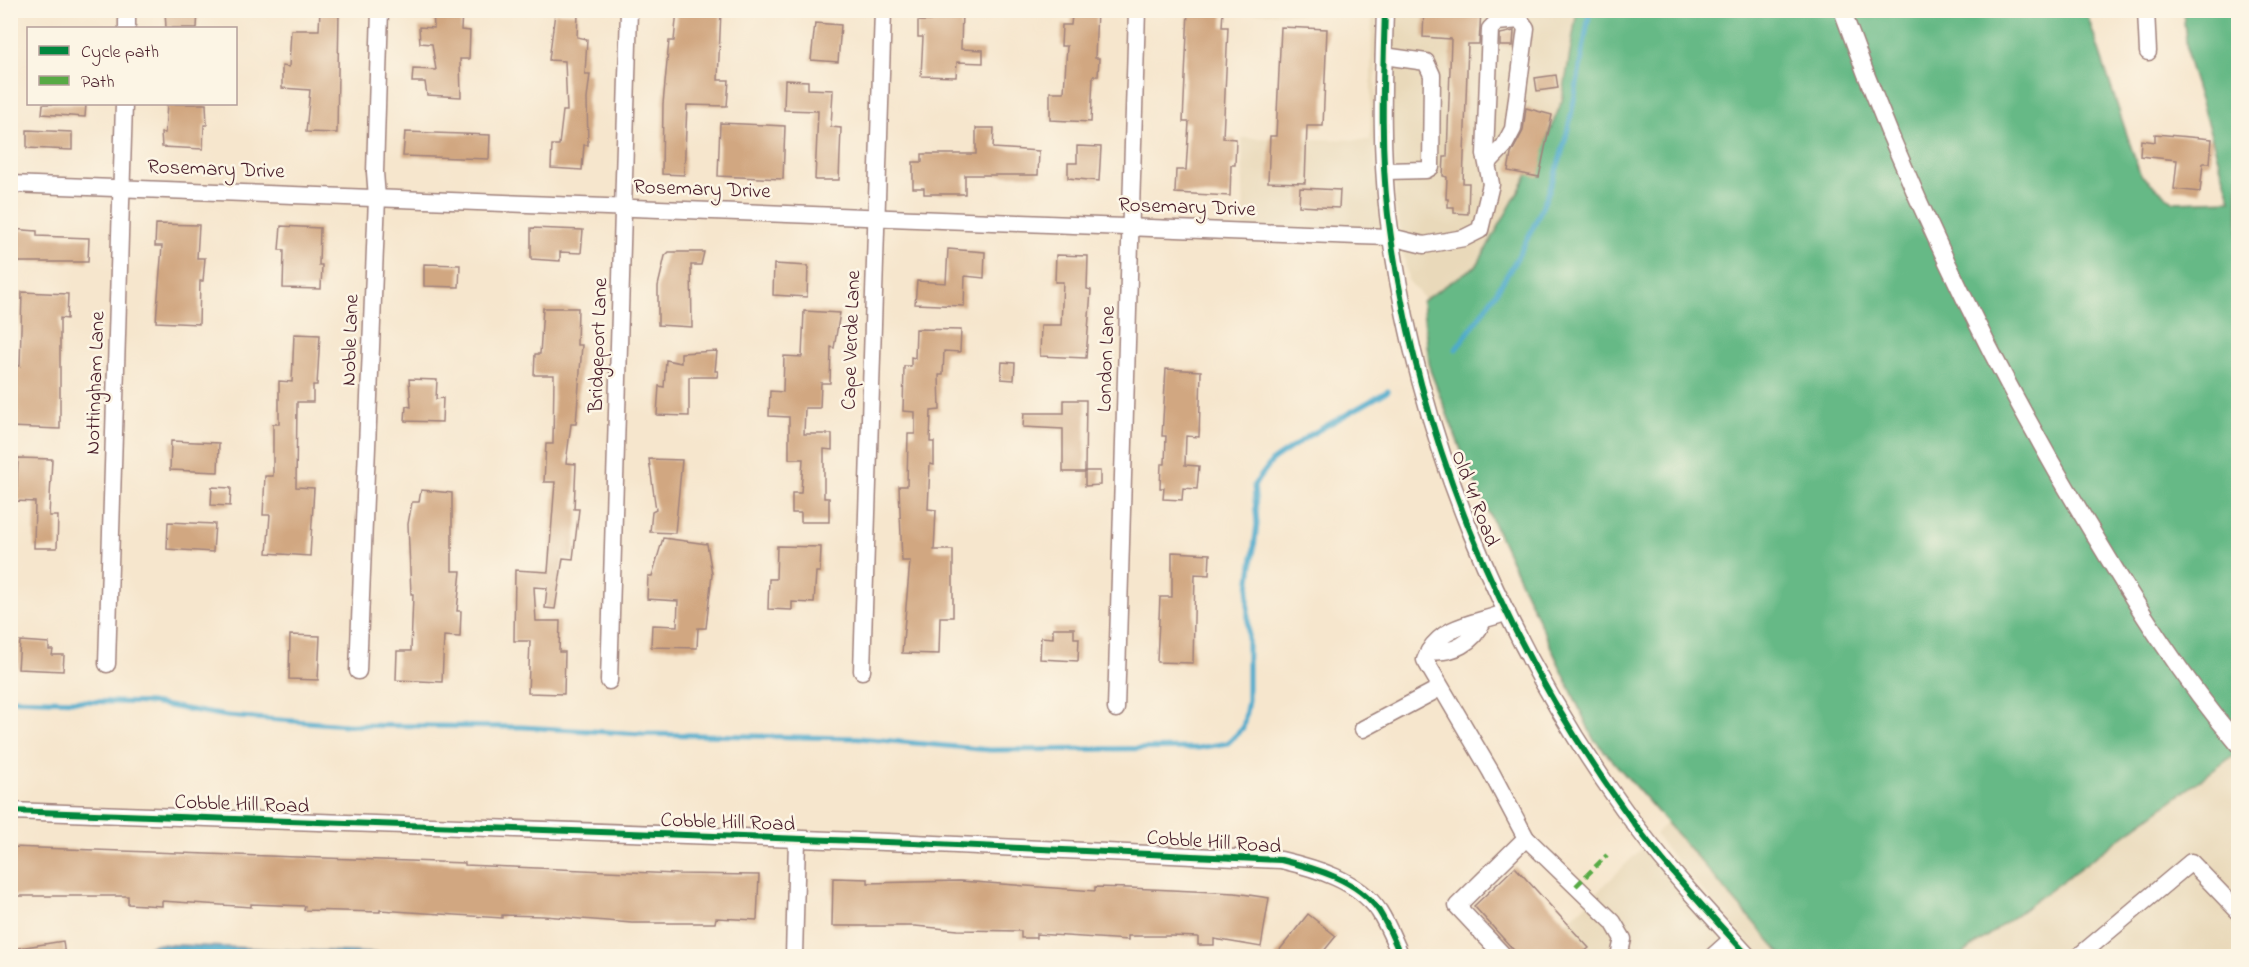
<svg xmlns="http://www.w3.org/2000/svg" width="2249" height="967" font-family="'Indie Flower',sans-serif">
	<style>
		.built { fill: #e9d9ba }
		.forest { fill: #66b986; stroke: #586c58; stroke-width: 1.5 }
		.water { fill: #4daacc; stroke: #4c647c; stroke-width: 1.5 }
		.lines { fill: none; stroke-linecap: round; stroke-linejoin: round }
		.stream { stroke: #4daacc; stroke-width: 5 }
		.building { fill: #d1a781 }
		.minor-casing { stroke: #a0827c; stroke-width: 19 }
		.minor { stroke: #fff; stroke-width: 16 }
		.quiet { stroke: #57aa44; stroke-width: 4.5; stroke-dasharray: 9 4.5; stroke-linecap: butt }
		.cycleway-casing { stroke: #fcf5e5; stroke-width: 10 }
		.cycleway { stroke: #00873e; stroke-width: 6 }
		.labels { text-anchor: middle; stroke-width: 5; stroke-linejoin: round; paint-order: stroke }
		.street-label { font-size: 21px; fill: #4a1f2b; stroke: #fcf5e5 }
	</style>
	<rect width="100%" height="100%" fill="#fcf5e5"/>
	<filter id="ink" filterUnits="userSpaceOnUse"><feTurbulence type="fractalNoise" baseFrequency=".0167" numOctaves="2"/><feDisplacementMap in="SourceGraphic" scale="12" xChannelSelector="R" yChannelSelector="G"/><feConvolveMatrix kernelMatrix="1 2 1 2 8 2 1 2 1" color-interpolation-filters="sRGB"/></filter>
	<filter id="wash" filterUnits="userSpaceOnUse"><feTurbulence type="fractalNoise" baseFrequency=".008" numOctaves="4" result="noise"/><feDisplacementMap in="SourceGraphic" scale="24" xChannelSelector="R" yChannelSelector="G"/><feGaussianBlur stdDeviation="1.35" result="paint"/><feColorMatrix in="noise" values="0 0 0 0 0 0 0 0 0 0 0 0 0 0 0 0 0 1.4 0 .05"/><feComposite in="paint" operator="in"/></filter>
	<g filter="url(#wash)">
		<rect width="100%" height="100%" fill="#f6e6cd"/>
		<g class="built">
			<path d="M1247 11H1377L1375 123 1379 213 1385 251 1370 232 1244 230 1242 138 1370 140 1372 15 1247 13Z"/>
			<path d="M1394 11H1577L1562 101 1544 146 1477 265 1425 300 1408 280 1396 211 1392 122Z"/>
			<path d="M2238 752V956H1960L2165 806Z"/>
			<path d="M1667 822 1695 854 1783 956H1760L1666 849 1655 834Z"/>
			<path d="M1642 848 1736 956H1533Z"/>
		</g>
		<path class="forest" d="M1577 11H2086L2140 174 2174 202 2231 200 2188 61 2183 11H2238V752L1960 956H1783L1593 738 1468 468 1430 370 1422 301 1477 265 1544 146 1562 101Z"/>
		<path class="water" d="M155 944 445 956H131Z"/>
		<g class="lines">
			<g class="stream">
				<path d="M1456 349C1493 300 1528 247 1550 188 1572 132 1579 69 1590 10"/>
				<path d="M10 699 150 703 227 716 346 725 522 727 642 734 859 738 990 750 1198 748 1228 743 1243 728 1248 701V596L1257 524 1254 485 1273 460 1310 435 1388 391"/>
			</g>
		</g>
		<g id="blocks">
			<g class="building">
				<path d="M165 10H198L197 28H166Z"/>
				<path d="M320 10H339L337 133 306 132 310 90 282 88V66L289 67 291 30H319Z"/>
				<path d="M433 10H462L461 30 470 31 469 59H460L461 97 427 95 425 82H412L413 69 436 70 432 44 420 43 419 27 434 28Z"/>
				<path d="M677 10H721L718 80H729L727 106 687 105 684 175 662 174 663 104 669 41H674Z"/>
				<path d="M930 10 962 11 961 49 983 50V63L957 62 956 77 921 76 923 37H918V21H930Z"/>
				<path d="M1075 10H1097L1095 58H1099L1098 76H1093L1091 122 1050 120V92H1064L1067 46H1061L1062 25H1071L1072 15H1075Z"/>
				<path d="M1188 10H1223L1222 27H1228L1223 138 1236 139 1235 165H1231L1230 196 1175 193 1176 170H1186L1189 122H1183Z"/>
				<path d="M1424 10H1481L1479 44H1468L1463 183H1469L1468 214 1454 213V207H1448V199H1446L1447 177 1443 176 1444 157H1447L1451 39 1423 37Z"/>
				<path d="M555 13 578 14 577 37 587 39 585 74H590L587 99 588 145H584L582 170 551 168 552 145H559L563 111H567L565 61 549 60Z"/>
				<path d="M815 23 841 25 838 62 811 60Z"/>
				<path d="M1281 27 1327 29 1323 126H1307L1305 183 1268 182 1270 136H1276Z"/>
				<path d="M1514 31 1513 46H1500V34Z"/>
				<path d="M1556 75 1558 88 1537 91 1535 78Z"/>
				<path d="M785 80 808 81V89L833 90 831 127 841 128 839 180H815L818 111 784 110Z"/>
				<path d="M43 104H86L85 117 42 114Z"/>
				<path d="M167 104H206L207 125H204L203 149 162 147 161 133H165Z"/>
				<path d="M1526 108 1552 115 1539 177 1508 171 1511 154 1523 131Z"/>
				<path d="M720 123 785 126 783 179 718 176Z"/>
				<path d="M976 128H994L993 148 1039 151 1038 175H965V194H924V188H913V162H922V154H976Z"/>
				<path d="M27 130 72 132V150L27 148Z"/>
				<path d="M405 132 490 135 489 159 403 156Z"/>
				<path d="M2155 134 2212 139 2210 163H2203L2200 192 2174 189 2177 160 2140 156 2141 140 2155 142Z"/>
				<path d="M1077 146 1101 147 1099 181 1068 178V163H1077Z"/>
				<path d="M1300 188 1340 190 1339 208 1299 206Z"/>
				<path d="M156 224 199 225 197 258H205L203 281H200L199 324 156 322 162 246H155Z"/>
				<path d="M281 226 320 228 319 265H322L321 289 283 288 284 250H279Z"/>
				<path d="M531 228 583 230 581 253 560 252V261L531 259Z"/>
				<path d="M10 229 37 231V236L89 238 88 262H10Z"/>
				<path d="M948 249 985 252 984 278 965 276 964 306 915 304 917 281 946 283Z"/>
				<path d="M669 252H704L701 265H691L692 327 658 325V286L665 256Z"/>
				<path d="M1056 255 1088 256 1087 289 1091 290 1086 358 1040 356 1041 325H1061L1063 282H1055Z"/>
				<path d="M424 264 460 265 459 287 424 286Z"/>
				<path d="M774 264 808 266 807 297 773 295Z"/>
				<path d="M22 292 68 294 67 319 60 318V429L10 427 12 366H20Z"/>
				<path d="M543 308H578L577 345H582L576 424H571L566 463 576 464 574 509H579L573 559 563 558 555 609 545 608 547 588 534 587 536 621H560L559 652H565L564 694 528 693 530 641H514L515 570 548 572 555 482H544L546 444H553L554 375H534L535 354H540Z"/>
				<path d="M804 311 840 313 834 348 831 347 830 383H821L820 408H805L804 434H832V450L824 449V498H829V522H801V513H792V493H801L803 459H789V417L769 416 770 391 783 392 784 356 802 357Z"/>
				<path d="M916 329 961 330 960 352 944 351 943 375H939L940 410 931 411 930 442H934V465L930 464 928 509 936 510 934 550H953V617H940L939 654 902 653 910 561H902L899 486H907L908 434H915V412L903 411 904 366H911V357L915 358Z"/>
				<path d="M294 334 320 335 317 385H313V402H297L296 487 314 488 310 556 267 553 270 515H263L265 476H273V424H279V381L292 382Z"/>
				<path d="M717 351 715 371H718L717 377H689V416L657 415 659 386 664 387 666 360 681 363V353Z"/>
				<path d="M1002 362 1015 363 1014 380 1001 379Z"/>
				<path d="M1166 369 1201 371 1199 437 1186 436 1185 465 1199 466 1197 489 1183 488 1182 500 1163 499 1164 488H1160L1161 464H1165L1166 436H1162Z"/>
				<path d="M409 379 437 380 436 399 443 398 442 422 405 421 406 406 411 407Z"/>
				<path d="M1064 400H1086L1085 472H1063V429L1023 427 1024 413H1064Z"/>
				<path d="M171 441 219 443 218 472 170 470Z"/>
				<path d="M18 458 52 459 49 516H58L57 548H34L35 502 16 501Z"/>
				<path d="M649 459 682 460 675 533 650 532 652 512 656 510Z"/>
				<path d="M1085 471H1100V485L1085 486Z"/>
				<path d="M212 487 231 488 230 506 211 505Z"/>
				<path d="M421 490 452 493V571H461L457 611H461L460 637 444 636 442 682 396 680 397 651H411L413 594H411L408 524 412 502H419Z"/>
				<path d="M168 522 215 524 213 552 167 549Z"/>
				<path d="M663 538 707 544 712 574 706 628H698L697 648 651 647 652 625 677 626 678 601 647 599 648 576H652Z"/>
				<path d="M777 546 821 547 820 572H816L814 603 792 602V610L768 609 769 579H776Z"/>
				<path d="M1172 552 1210 554 1209 575 1195 574 1193 663 1157 662 1160 597H1172Z"/>
				<path d="M1053 628H1074V638H1079L1078 661 1040 659 1041 637 1053 638Z"/>
				<path d="M290 635 320 636 318 680 289 679Z"/>
				<path d="M20 641 49 643V650H53L52 655H64L63 671 18 669Z"/>
				<path d="M10 847 465 863V865L676 874 759 875 757 920 716 918 715 923H632L544 916 502 915V918L380 910V912L304 910 305 906 251 904V907L162 901V906L128 904V896H10Z"/>
				<path d="M1515 867 1589 948 1578 957H1520L1474 906Z"/>
				<path d="M833 878 868 879V883L960 881 1095 891V887L1129 888 1235 893 1269 898 1261 947 1214 939V945H1198V937L1171 936H1128V940L1036 934V938H1021V931L958 930 915 926H832Z"/>
				<path d="M1308 914 1336 936 1319 957H1274Z"/>
				<path d="M63 941 65 957H14L13 949Z"/>
			</g>
		</g>
	</g>
	<g filter="url(#ink)">
		<use href="#blocks" fill-opacity="0" stroke="#a0827c" stroke-width="1.5"/>
		<g class="lines">
			<defs>
				<g id="minor">
					<path d="M1385 10C1383 78 1380 148 1388 215 1415 430 1497 632 1623 808 1660 861 1705 909 1748 956"/>
					<path d="M1842 10C1907 191 1991 364 2090 528 2135 603 2181 677 2238 744"/>
					<path d="M2146 10 2148 52"/>
					<path d="M127 28V10"/>
					<path d="M1384 56 1426 62 1432 75 1431 167 1426 170 1386 171"/>
					<path d="M10 184 1358 236 1391 237 1424 245 1464 238 1480 230 1491 184 1485 154 1490 29 1497 22 1520 20 1526 28 1513 129 1504 146 1487 164"/>
					<path d="M1483 621C1473 643 1453 654 1429 651 1445 624 1480 623 1507 612"/>
					<path d="M1429 651 1425 660 1491 772 1526 838"/>
					<path d="M107 664 124 104"/>
					<path d="M358 671 377 198 375 172 380 10"/>
					<path d="M862 671 883 10"/>
					<path d="M609 681 629 10"/>
					<path d="M1116 709 1137 10"/>
					<path d="M1363 729 1440 688"/>
					<path d="M10 811 914 843 1281 860C1315 868 1358 880 1379 911 1388 925 1394 941 1401 956"/>
					<path d="M794 956 797 840"/>
					<path d="M1504 956 1457 906 1526 838 1613 922 1623 939 1619 956"/>
					<path d="M1713 956 1732 939"/>
					<path d="M2079 956 2191 862 2238 911"/>
				</g>
			</defs>
			<use href="#minor" class="minor-casing"/>
			<use href="#minor" class="minor"/>
			<path class="quiet" d="M1576 886 1607 855"/>
			<defs>
				<g id="cycleway">
					<path d="M1385 10C1383 78 1380 148 1388 215 1415 430 1497 632 1623 808 1660 861 1705 909 1748 956"/>
					<path d="M10 811 914 843 1281 860C1315 868 1358 880 1379 911 1388 925 1394 941 1401 956"/>
				</g>
			</defs>
			<use href="#cycleway" class="cycleway-casing"/>
			<use href="#cycleway" class="cycleway"/>
		</g>
	</g>
	<g class="labels">
		<g class="street-label">
			<text transform="translate(216 168) rotate(2)" y="7">Rosemary Drive</text>
			<text transform="translate(702 188) rotate(2)" y="7">Rosemary Drive</text>
			<text transform="translate(1187 206) rotate(2)" y="7">Rosemary Drive</text>
			<text transform="translate(349 340) rotate(-88)" y="7">Noble Lane</text>
			<text transform="translate(850 340) rotate(-88)" y="7">Cape Verde Lane</text>
			<text transform="translate(597 345) rotate(-88)" y="7">Bridgeport Lane</text>
			<text transform="translate(1105 359) rotate(-88)" y="7">London Lane</text>
			<text transform="translate(94 383) rotate(-88)" y="7">Nottingham Lane</text>
			<text transform="translate(1476 498) rotate(69)" y="7">Old 41 Road</text>
			<text transform="translate(242 803) rotate(2)" y="7">Cobble Hill Road</text>
			<text transform="translate(728 821) rotate(2)" y="7">Cobble Hill Road</text>
			<text transform="translate(1214 841) rotate(4)" y="7">Cobble Hill Road</text>
		</g>
	</g>
	<rect width="2249" height="967" fill="none" stroke="#fcf5e5" stroke-width="36"/>
	<rect x="27" y="27" width="210" height="78" fill="#fcf5e5" stroke="#b59f9b" stroke-width="1.5"/>
	<rect x="39" y="46" width="30" height="9" fill="#00873e" stroke="#b59f9b" stroke-width="1.5"/>
	<text x="81" y="57" font-size="18" fill="#4a1f2b">Cycle path</text>
	<rect x="39" y="76" width="30" height="9" fill="#57aa44" stroke="#b59f9b" stroke-width="1.5"/>
	<text x="81" y="87" font-size="18" fill="#4a1f2b">Path</text>
</svg>
